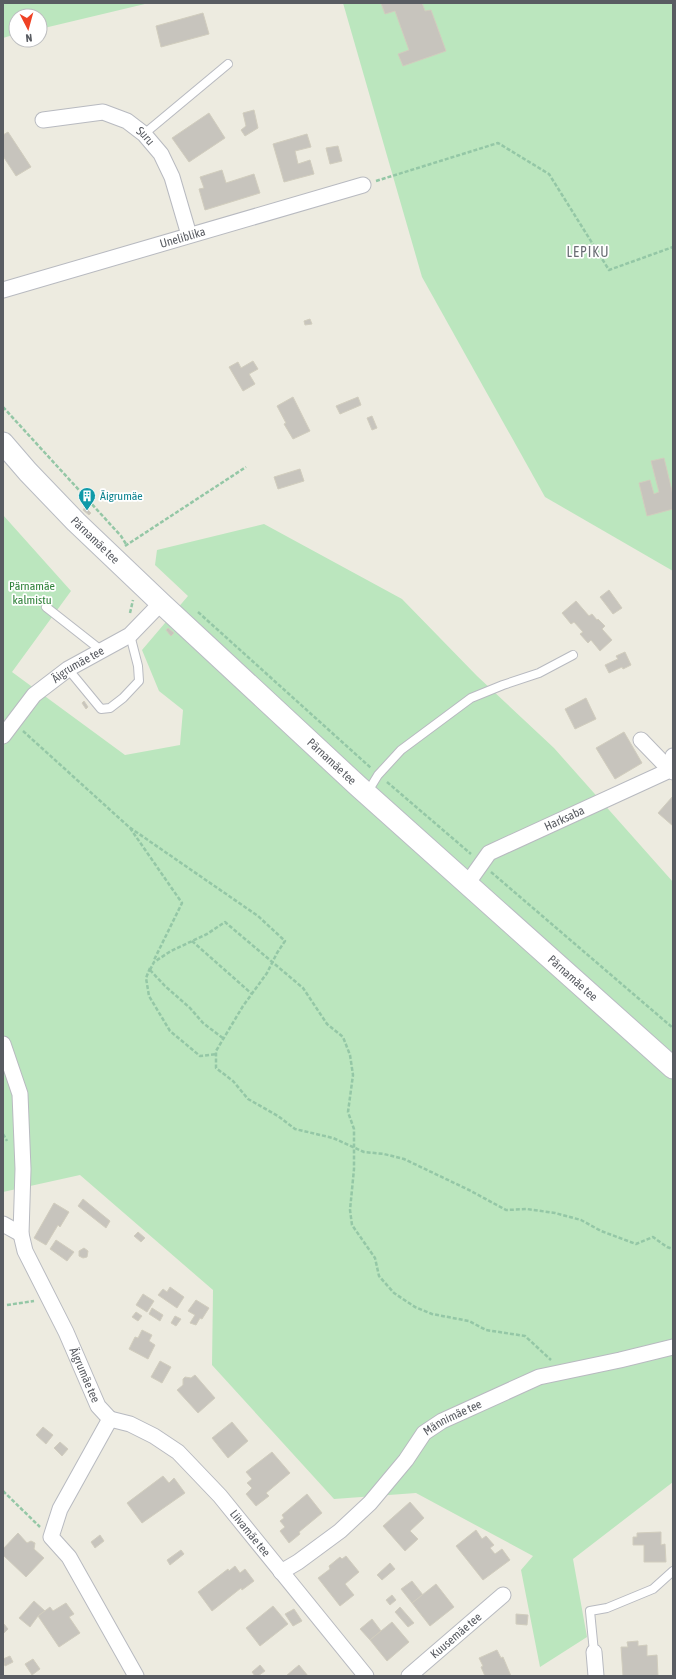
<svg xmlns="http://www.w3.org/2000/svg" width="676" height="1679" font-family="'Asap Condensed',sans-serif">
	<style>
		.green { fill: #bbe6be }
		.building { fill: #c7c4bd; stroke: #d1cdbe }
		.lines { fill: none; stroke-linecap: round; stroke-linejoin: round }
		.lane-casing { stroke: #b8bac0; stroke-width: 10 }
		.street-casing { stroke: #b8bac0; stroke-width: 17 }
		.secondary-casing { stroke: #b9bcc3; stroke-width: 23 }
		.path { stroke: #94c7a6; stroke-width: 2.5; stroke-dasharray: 4 2; stroke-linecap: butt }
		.lane { stroke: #fff; stroke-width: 8 }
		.street { stroke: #fff; stroke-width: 15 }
		.secondary { stroke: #fff; stroke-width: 21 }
		.labels { text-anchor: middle; stroke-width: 3.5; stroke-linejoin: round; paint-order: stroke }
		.street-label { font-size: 12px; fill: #595c62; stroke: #fff }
		.culture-label { font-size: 12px; fill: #0d838f; stroke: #fff; text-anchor: start }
		.park-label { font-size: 12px; fill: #30823a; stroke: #fff }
		.quarter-label { font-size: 14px; letter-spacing: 1px; fill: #6a6e74; stroke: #fff }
	</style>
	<rect width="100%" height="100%" fill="#edebe0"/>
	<g class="green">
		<path d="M3 3H149L40 29V16H16V34L3 38Z"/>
		<path d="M343 3H673V571L545 497 422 277Z"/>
		<path d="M3 515 71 591 12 672 125 755 180 745 183 710 159 691 142 650 188 596 155 565 157 550 264 524 402 599 477 676 554 748 673 882V1482L573 1559 587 1637 540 1667 521 1570 533 1556 416 1493 334 1499 212 1365 213 1290 80 1175 3 1192Z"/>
	</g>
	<g class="building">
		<path d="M381 3H422L425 11 431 10 446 51 403 66 398 54 409 50 395 11 385 14Z"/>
		<path d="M203 13 209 34 161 47 156 26Z"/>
		<path d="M254 110 258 128 245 136 241 130 246 126 243 113Z"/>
		<path d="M209 113 225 138 189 162 172 138Z"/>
		<path d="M8 132 31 167 16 176 3 156V135Z"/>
		<path d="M307 134 311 147 295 151 298 164 310 160 314 174 284 182 273 144Z"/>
		<path d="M338 146 342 161 330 164 326 148Z"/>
		<path d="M222 170 226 183 254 174 260 193 205 210 199 189 204 188 200 177Z"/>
		<path d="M310 319 312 324 305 325 304 321Z"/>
		<path d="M253 361 258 369 249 374 255 384 243 391 229 367 238 362 241 368Z"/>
		<path d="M293 397 310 431 293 439 284 424 286 423 277 406Z"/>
		<path d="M358 397 361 405 340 414 336 406Z"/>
		<path d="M372 416 377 428 372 430 367 418Z"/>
		<path d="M664 458 673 495V509L647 516 639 483 650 480 654 494 659 492 651 461Z"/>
		<path d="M300 469 304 481 278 489 274 477Z"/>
		<path d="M85 507 91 513 89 515 83 510Z"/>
		<path d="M609 590 622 608 613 614 600 597Z"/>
		<path d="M576 601 589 616 592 614 597 620 598 619 605 626 602 629 612 640 600 651 591 640 588 643 580 634 583 632 574 622 571 624 562 613Z"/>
		<path d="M168 628 174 633 171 636 166 630Z"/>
		<path d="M625 652 631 665 623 669 622 667 609 673 605 665 618 659 616 656Z"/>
		<path d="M586 698 596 719 575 729 565 709Z"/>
		<path d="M84 701 88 707 86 709 82 703Z"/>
		<path d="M624 732 642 763 615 779 596 748Z"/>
		<path d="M673 796V826L658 813Z"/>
		<path d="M83 1199 110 1221 106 1228 78 1206Z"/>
		<path d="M54 1203 69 1212 60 1227 58 1225 46 1245 34 1238Z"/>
		<path d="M138 1232 145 1238 141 1242 134 1236Z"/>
		<path d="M56 1240 74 1252 67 1261 50 1249Z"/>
		<path d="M84 1248 88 1251 87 1257 83 1258 79 1256V1251Z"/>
		<path d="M170 1287 184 1297 177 1308 158 1295 163 1289 167 1292Z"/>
		<path d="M143 1294 154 1301 147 1312 136 1305Z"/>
		<path d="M196 1300 209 1308 202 1319 200 1318 196 1325 190 1323 195 1315 188 1311Z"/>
		<path d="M152 1308 163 1315 160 1321 149 1314Z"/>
		<path d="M136 1312 142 1316 138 1321 132 1317Z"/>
		<path d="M175 1316 181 1319 176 1326 171 1323Z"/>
		<path d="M142 1330 152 1335 149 1341 155 1345 148 1359 129 1349 135 1337 138 1338Z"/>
		<path d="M160 1361 171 1367 162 1383 151 1377Z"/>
		<path d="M195 1375 215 1398 198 1413 177 1390 183 1385V1379L185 1377 191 1378Z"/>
		<path d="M232 1422 248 1441 228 1458 212 1438Z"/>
		<path d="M43 1427 53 1435 46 1444 36 1435Z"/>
		<path d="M60 1442 68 1449 62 1456 54 1448Z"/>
		<path d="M272 1452 290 1473 266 1493 269 1496 256 1506 246 1494 252 1488 247 1483 252 1479 246 1472Z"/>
		<path d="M163 1476 169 1483 174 1478 185 1493 142 1523 127 1503Z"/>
		<path d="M307 1494 322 1513 299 1532 300 1534 289 1543 280 1531 285 1527 280 1521 284 1518 282 1515Z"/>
		<path d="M410 1502 424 1518 410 1531 418 1539 405 1551 383 1526Z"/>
		<path d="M476 1530 482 1539 486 1536 494 1545 490 1548 495 1554 502 1549 510 1560 483 1580 456 1546Z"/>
		<path d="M661 1532V1545L665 1544 666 1562H644V1545H633V1537H637V1533Z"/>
		<path d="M18 1533 27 1543 31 1541 35 1543 34 1549 44 1558 26 1577 3 1555V1549Z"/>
		<path d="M100 1535 104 1541 95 1548 91 1542Z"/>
		<path d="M181 1550 184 1554 170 1565 167 1560Z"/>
		<path d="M346 1556 359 1572 345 1584 354 1595 340 1606 318 1578 330 1569 329 1566 340 1557 342 1559Z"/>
		<path d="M390 1563 395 1569 382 1580 377 1575Z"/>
		<path d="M235 1566 240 1573 245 1569 254 1581 242 1590 241 1588 212 1611 198 1592 228 1569 229 1571Z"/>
		<path d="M412 1581 423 1595 412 1603 401 1589Z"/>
		<path d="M436 1584 454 1607 430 1626 412 1603Z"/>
		<path d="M392 1595 396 1600 390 1605 386 1600Z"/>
		<path d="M34 1601 45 1611 38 1616 30 1627 19 1618Z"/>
		<path d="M66 1603 74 1614 69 1617 80 1633 59 1647 38 1616 50 1607 53 1611Z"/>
		<path d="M273 1606 288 1624 260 1646 246 1628Z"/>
		<path d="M400 1607 414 1623 408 1627 395 1612Z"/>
		<path d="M294 1609 302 1621 293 1626 285 1614Z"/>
		<path d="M516 1614 528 1615 527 1625 516 1624Z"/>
		<path d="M372 1619 381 1631 370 1640 360 1629Z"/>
		<path d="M392 1622 409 1642 387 1661 370 1640Z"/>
		<path d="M4 1624 8 1629 3 1634V1625Z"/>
		<path d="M638 1641V1646L647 1645V1656L657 1655 658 1676H623L621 1647H628L627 1642Z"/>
		<path d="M497 1650 501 1658 503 1657 511 1676H485L481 1667 483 1666 479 1658Z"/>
		<path d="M10 1656 13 1662 5 1666 3 1659Z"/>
		<path d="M33 1659 40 1669 32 1675 25 1664Z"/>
		<path d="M260 1665 265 1671 258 1676H255L252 1672Z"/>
		<path d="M299 1665 308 1676H286L293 1670Z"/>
	</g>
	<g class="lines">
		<defs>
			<g id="lane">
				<path d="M144 134 228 64"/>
				<path d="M46 607 102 651"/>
				<path d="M68 669 101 709 110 708 123 698 139 681 138 666 130 635"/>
				<path d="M367 793 378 775 401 750 471 698 503 685 539 673 573 655"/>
				<path d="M594 1652 590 1611 607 1608 653 1589 673 1571"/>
			</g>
			<g id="street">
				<path id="s1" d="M43 120 103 112 127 121 144 134 161 154 172 177 189 235"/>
				<path id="s2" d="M3 290 363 185"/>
				<path id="s3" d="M3 736 34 695 68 669 130 635 161 603"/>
				<path d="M641 740 670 770 673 756"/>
				<path id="s4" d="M467 884 489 853 670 770 673 772"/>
				<path id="s5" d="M3 1044 20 1094 23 1169 21 1234 25 1251 66 1332 98 1406 110 1419"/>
				<path d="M3 1224 21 1234"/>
				<path id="s6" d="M110 1419 130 1424 154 1436 178 1452 220 1496 366 1676"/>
				<path d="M110 1419 60 1509 51 1537 69 1557 136 1676"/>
				<path id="s7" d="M281 1572 298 1562 340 1531 370 1503 406 1460 424 1433 442 1421 539 1377 620 1360 673 1347"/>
				<path d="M594 1652 596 1676"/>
				<path id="s8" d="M409 1676 503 1595"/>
			</g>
			<g id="secondary">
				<path id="s9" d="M3 443 28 472 76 522 161 603 358 786 673 1068"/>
			</g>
		</defs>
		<use href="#lane" class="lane-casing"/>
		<use href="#street" class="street-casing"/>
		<use href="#secondary" class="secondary-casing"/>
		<g class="path">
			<path d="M376 181 498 143 549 174 609 270 673 247"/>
			<path d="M3 407 121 536 126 544"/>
			<path d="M125 546 246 467"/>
			<path d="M198 612 371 768"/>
			<path d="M130 613 133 600"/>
			<path d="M23 731 129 827 258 916 285 941 277 953 267 973 243 1006 216 1051V1068L233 1081 248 1099 278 1116 295 1129 333 1138 364 1152 384 1154 404 1159 469 1190 506 1210 527 1209 555 1213 581 1220 601 1231 636 1244 653 1237 667 1247 673 1249"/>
			<path d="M387 782 471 854"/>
			<path d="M130 828 182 903 154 960"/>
			<path d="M491 872 673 1028"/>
			<path d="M192 941 252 994"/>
			<path d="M150 968 146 978 149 996 170 1031 200 1056 217 1054"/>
			<path d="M150 970 154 962 171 951 207 934 225 922 303 988 327 1024 343 1037 350 1055 353 1075 348 1112 354 1129V1169L350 1210 352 1225 375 1258 379 1276 394 1293 415 1307 432 1314 469 1321 486 1330 525 1336 551 1360"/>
			<path d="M150 970 165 986 190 1008 203 1023 224 1039"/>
			<path d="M3 1134 7 1141"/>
			<path d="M7 1305 34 1301"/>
			<path d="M3 1491 40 1527"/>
		</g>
		<use href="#lane" class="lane"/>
		<use href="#street" class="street"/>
		<use href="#secondary" class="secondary"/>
	</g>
	<defs>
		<symbol id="building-pin" viewBox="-11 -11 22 30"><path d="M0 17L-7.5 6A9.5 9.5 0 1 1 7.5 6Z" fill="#0f9aa8" stroke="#fff"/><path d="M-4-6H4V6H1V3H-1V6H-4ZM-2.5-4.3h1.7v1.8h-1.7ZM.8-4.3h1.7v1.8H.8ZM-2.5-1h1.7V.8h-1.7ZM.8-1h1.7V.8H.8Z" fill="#fff"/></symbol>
	</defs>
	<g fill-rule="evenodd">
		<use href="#building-pin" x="77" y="486" width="20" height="27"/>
	</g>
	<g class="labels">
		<g class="street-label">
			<text dy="4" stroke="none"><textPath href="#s1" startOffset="110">Suru</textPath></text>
			<text dy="4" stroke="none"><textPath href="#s2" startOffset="187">Uneliblika</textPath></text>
			<text dy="4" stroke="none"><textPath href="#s9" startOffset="134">Pärnamäe tee</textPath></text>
			<text dy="4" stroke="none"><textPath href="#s3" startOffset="105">Äigrumäe tee</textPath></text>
			<text dy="4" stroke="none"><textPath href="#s9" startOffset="458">Pärnamäe tee</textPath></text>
			<text dy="4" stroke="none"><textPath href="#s4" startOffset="121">Harksaba</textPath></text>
			<text dy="4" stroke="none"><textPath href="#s9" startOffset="782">Pärnamäe tee</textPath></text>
			<text dy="4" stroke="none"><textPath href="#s5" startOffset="348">Äigrumäe tee</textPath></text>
			<text dy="4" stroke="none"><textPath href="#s7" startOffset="234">Männimäe tee</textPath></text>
			<text dy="4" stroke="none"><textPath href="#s6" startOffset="185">Liivamäe tee</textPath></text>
			<text dy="4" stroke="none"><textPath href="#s8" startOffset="62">Kuusemäe tee</textPath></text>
		</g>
		<g class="culture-label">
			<text x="100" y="500">Äigrumäe</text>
		</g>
		<g class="park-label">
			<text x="32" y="590">Pärnamäe<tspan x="32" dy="14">kalmistu</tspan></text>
		</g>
		<g class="quarter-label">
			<text x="588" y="257">LEPIKU</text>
		</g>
	</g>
	<rect width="676" height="1679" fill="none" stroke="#595c62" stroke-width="8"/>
	<g transform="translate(28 28) rotate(174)"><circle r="19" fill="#ffffff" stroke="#bdbec0"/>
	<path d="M0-3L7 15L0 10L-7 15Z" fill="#ef4124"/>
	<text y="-6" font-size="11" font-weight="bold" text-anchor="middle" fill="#595c62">N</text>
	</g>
</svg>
